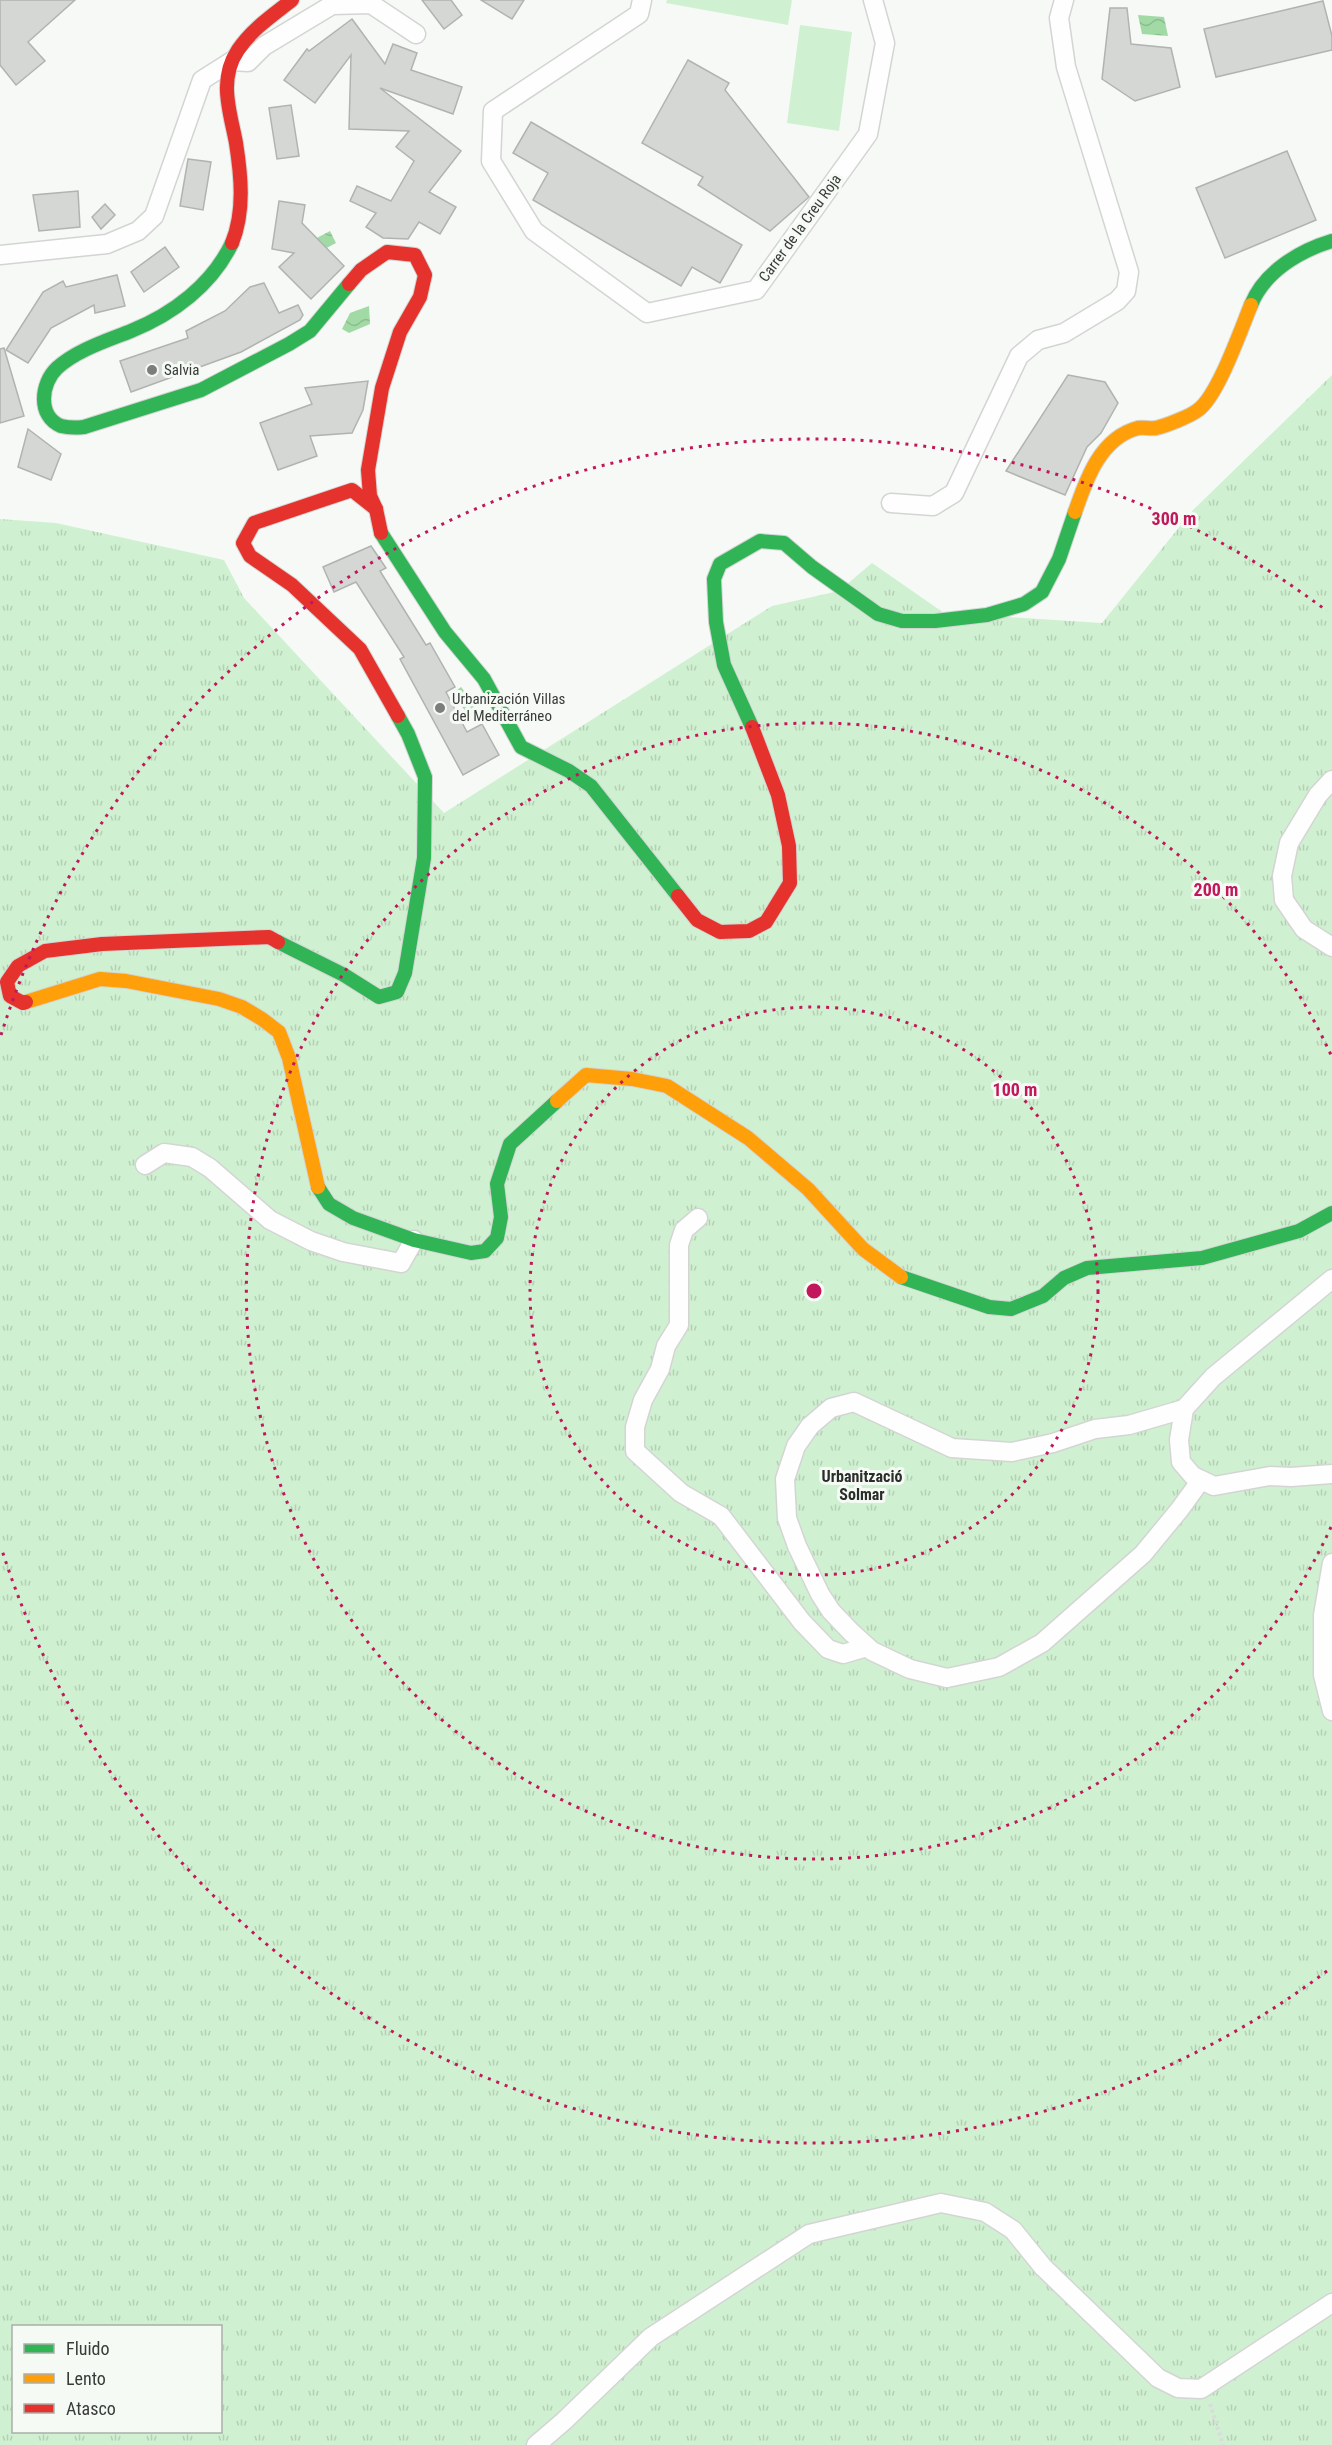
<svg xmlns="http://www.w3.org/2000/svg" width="1332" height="2445" font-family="'Roboto Condensed',sans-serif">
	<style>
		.grass { fill: url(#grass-tufts); fill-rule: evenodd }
		.garden { fill: #d0f1d1 }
		.water { fill: url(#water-waves) }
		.building { fill: #d5d7d5; stroke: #b1b3b1; stroke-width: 1.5 }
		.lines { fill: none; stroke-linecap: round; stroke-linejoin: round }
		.street-casing { stroke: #d3d5d3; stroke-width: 21 }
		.fast-casing { stroke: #d3d5d3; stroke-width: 16 }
		.slow-casing { stroke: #d3d5d3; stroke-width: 16 }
		.jam-casing { stroke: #d3d5d3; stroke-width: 16 }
		.path { stroke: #dadbda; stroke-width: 4; stroke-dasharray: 3 3; stroke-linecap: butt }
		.street { stroke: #fefefe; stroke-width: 18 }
		.fast { stroke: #30b455; stroke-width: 14 }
		.slow { stroke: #ff9f0a; stroke-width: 14 }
		.jam { stroke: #e5322d; stroke-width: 14 }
		.ring { fill: none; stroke: #c2185b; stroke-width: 3; stroke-dasharray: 3 6 }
		.poi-dot { fill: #7b7e7b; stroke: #f5faf5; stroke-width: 2 }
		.labels { text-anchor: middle; stroke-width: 6; stroke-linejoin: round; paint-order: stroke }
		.street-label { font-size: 15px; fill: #393b39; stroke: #f5faf5 }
		.poi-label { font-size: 15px; fill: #393b39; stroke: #f5faf5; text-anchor: start }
		.neighbourhood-label { font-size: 16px; font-weight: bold; fill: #2a2e2a; stroke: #f5faf5 }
		.centre { fill: #c2185b; stroke: #f5faf5; stroke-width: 3 }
		.ring-label { font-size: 18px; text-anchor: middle; font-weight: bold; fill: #c2185b; stroke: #f5faf5; stroke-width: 6; stroke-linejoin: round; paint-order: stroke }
	</style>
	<defs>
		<pattern id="grass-tufts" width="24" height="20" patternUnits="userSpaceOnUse" patternTransform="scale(1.5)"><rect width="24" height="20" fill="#d0f1d1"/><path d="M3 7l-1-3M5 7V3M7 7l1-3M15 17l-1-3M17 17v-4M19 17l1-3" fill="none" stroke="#b3d0b4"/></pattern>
		<pattern id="water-waves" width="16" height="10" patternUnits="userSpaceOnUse" patternTransform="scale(1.5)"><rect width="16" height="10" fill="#a2daa6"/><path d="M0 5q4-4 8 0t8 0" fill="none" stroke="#8cbc90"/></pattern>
	</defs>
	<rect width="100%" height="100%" fill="#f6f9f6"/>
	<path class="grass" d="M1332 375V2445H0V519L56 523 224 560 244 598 444 813 772 606 839 591 872 563 944 613 1102 623 1193 510ZM14 2326H220V2432H14Z"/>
	<g class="garden">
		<path d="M667 0H792L788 25 666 3Z"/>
		<path d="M800 25 852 32 839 131 787 123Z"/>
	</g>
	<g class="water">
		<path d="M1138 15 1164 17 1168 36 1142 34Z"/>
		<path d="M330 231 336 243 319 252 313 240Z"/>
		<path d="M369 306 370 324 349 333 342 329 350 313Z"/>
		<path d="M461 687 476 706 467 713 452 694Z"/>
	</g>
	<g class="building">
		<path d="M0 0H75L28 42 45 61 16 85 0 65Z"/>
		<path d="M422 0H451L462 15 444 29Z"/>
		<path d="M481 0H524L512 19Z"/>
		<path d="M1323 1 1332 36V50L1216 77 1204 29Z"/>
		<path d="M1110 8H1127L1131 44 1171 48 1180 87 1135 101 1102 79Z"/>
		<path d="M352 19 385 64 393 44 417 53 411 70 462 87 453 114 380 88 461 151 429 192 456 207 440 234 419 222 408 239 383 238 366 227 376 213 350 201 357 186 391 201 414 161 396 147 409 131 349 129 351 55 315 103 284 80 307 49 309 51Z"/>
		<path d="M688 60 729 83 725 90 809 197 770 231 698 185 703 177 642 143Z"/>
		<path d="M291 105 299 156 277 159 269 108Z"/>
		<path d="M531 122 742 245 720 283 692 267 681 286 533 200 548 173 513 153Z"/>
		<path d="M1287 151 1316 220 1225 258 1196 188Z"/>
		<path d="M188 159 211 162 203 210 180 206Z"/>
		<path d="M78 191 80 227 39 231 33 195Z"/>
		<path d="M279 201 305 205 302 223 344 266 311 299 279 267 294 253 272 249Z"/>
		<path d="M105 204 115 215 101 229 92 217Z"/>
		<path d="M165 247 179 267 144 292 131 272Z"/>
		<path d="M117 275 125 306 95 313 94 305 51 328 28 363 6 350 43 292 63 281 66 287Z"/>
		<path d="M264 283 279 313 298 305 303 315 300 320 241 352 131 392 120 361 188 338 186 331 225 311 250 287Z"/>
		<path d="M4 348 24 416 0 423V349Z"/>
		<path d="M1068 375 1105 382 1118 403 1101 433 1087 447 1065 495 1006 471Z"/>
		<path d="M368 381 363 410 352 433 310 436 317 456 278 470 260 423 312 404 305 388Z"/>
		<path d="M28 429 61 454 51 480 18 467Z"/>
		<path d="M371 546 386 568 380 571 426 645 430 643 455 687 446 692 467 732 482 724 499 755 463 775 400 659 404 657 356 582 334 592 323 567Z"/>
	</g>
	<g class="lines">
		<defs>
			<g id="street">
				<path d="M642 0 639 14 493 111 491 161 534 231 647 313 756 290 868 134 885 43 873 0"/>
				<path d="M0 255 107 244 138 231 154 216 202 80 232 61 248 62 264 46 332 5 371 4 416 34"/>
				<path d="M891 503 933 506 954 493 1019 356 1038 340 1064 333 1117 301 1126 291 1129 272 1066 67 1059 18 1064 0"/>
				<path d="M1332 780 1318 795 1289 843 1282 876 1284 900 1304 929 1332 947"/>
				<path d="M145 1165 164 1153 192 1157 210 1168 270 1220 311 1241 343 1252 401 1263 414 1240"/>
				<path d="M698 1218 684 1230 679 1245V1325L666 1346 660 1369 643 1400 635 1427V1451L681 1493 721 1516 802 1622 828 1649 843 1654 867 1647"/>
				<path d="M1332 1279 1213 1377 1184 1409 1179 1440 1181 1462 1193 1476 1214 1486 1270 1476 1291 1477 1332 1474"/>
				<path d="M1184 1409 1129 1425 1095 1429 1053 1443 1012 1452 952 1448 854 1402 831 1408 810 1426 796 1446 785 1479 787 1518 797 1546 820 1594 831 1611 851 1632 872 1651 910 1669 947 1678 999 1667 1042 1643 1143 1554 1180 1509 1201 1480"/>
				<path d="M1332 1563 1323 1615V1675L1332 1711"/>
				<path d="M536 2445 564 2421 651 2337 809 2234 941 2203 985 2212 1013 2230 1043 2267 1158 2378 1178 2388 1201 2389 1332 2303"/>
			</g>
			<g id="fast">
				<path d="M232 243C212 285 173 314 131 331 106 341 77 350 57 368 41 383 37 416 61 426 69 428 76 428 84 427L201 390 289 344 310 331 349 284"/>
				<path d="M1251 305C1264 272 1299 251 1332 241"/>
				<path d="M381 533 445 632 484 679 521 747 569 771 591 786 678 896"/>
				<path d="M752 727 724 665 716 622 714 579 720 564 760 541 784 543 812 567 878 614 902 621H935L987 615 1024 604 1042 592 1059 559 1075 512"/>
				<path d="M278 942 344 975 379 997 397 992 405 973 424 858 425 777 408 734 398 716"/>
				<path d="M318 1187 329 1204 353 1218 414 1240 471 1253 485 1251 497 1238 501 1217 497 1184 510 1144 557 1101"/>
				<path d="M901 1277 989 1307 1011 1309 1043 1296 1064 1278 1087 1268 1202 1258 1299 1231 1332 1213"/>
			</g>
			<g id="slow">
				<path d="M1075 512C1086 480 1100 438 1138 428 1144 427 1150 429 1156 428 1165 426 1191 416 1198 410 1218 396 1241 329 1251 305"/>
				<path d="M26 1002 100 979 126 981 219 999 242 1007 262 1019 279 1032 289 1058 318 1187"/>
				<path d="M557 1101 586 1075 632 1079 667 1086 748 1138 808 1189 863 1249 901 1277"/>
			</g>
			<g id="jam">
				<path d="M232 243C245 211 241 175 236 143 230 111 218 80 238 50 252 29 273 15 292 0"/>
				<path d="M349 284 361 270 387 252 415 255 425 275 420 297 400 332 382 388 368 470 370 496 376 509 381 533"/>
				<path d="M376 509 352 490 254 523 243 543 250 556 292 585 360 649 398 716"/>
				<path d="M678 896 697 920 720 932 749 931 766 922 790 883 789 846 778 795 752 727"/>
				<path d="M26 1002 23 1003 10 996 7 982 18 966 45 951 102 944 269 937 278 942"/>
			</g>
		</defs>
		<use href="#street" class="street-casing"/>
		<use href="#fast" class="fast-casing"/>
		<use href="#slow" class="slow-casing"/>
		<use href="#jam" class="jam-casing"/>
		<path class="path" d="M1210 2404 1223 2445"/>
		<use href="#street" class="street"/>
		<use href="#fast" class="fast"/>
		<use href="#slow" class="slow"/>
		<use href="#jam" class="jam"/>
	</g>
	<g class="ring">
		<circle cx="814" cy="1291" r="284"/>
		<path d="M1331 1527A568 568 0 1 1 1331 1055"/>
		<path d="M1327 1971A852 852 0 0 1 1 1547M1 1035A852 852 0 0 1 1327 611"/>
	</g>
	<g class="poi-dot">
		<circle cx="152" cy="370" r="6"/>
		<circle cx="440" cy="708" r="6"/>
	</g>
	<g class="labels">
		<g class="street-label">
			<text transform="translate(800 228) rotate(-54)" y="5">Carrer de la Creu Roja</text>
		</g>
		<g class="poi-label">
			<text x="164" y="375">Salvia</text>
			<text x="452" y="704">Urbanización Villas<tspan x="452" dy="17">del Mediterráneo</tspan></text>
		</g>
		<g class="neighbourhood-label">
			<text x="862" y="1482">Urbanització<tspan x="862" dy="18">Solmar</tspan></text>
		</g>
	</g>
	<circle cx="814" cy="1291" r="9" class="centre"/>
	<g class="ring-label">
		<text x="1174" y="525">300 m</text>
		<text x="1216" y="896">200 m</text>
		<text x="1015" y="1096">100 m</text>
	</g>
	<rect x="12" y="2325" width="210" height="108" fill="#f5faf5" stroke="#aaaeaa" stroke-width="1.5"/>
	<rect x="24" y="2344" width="30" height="9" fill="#30b455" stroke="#aaaeaa" stroke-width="1.5"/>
	<text x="66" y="2355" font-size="18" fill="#393b39">Fluido</text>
	<rect x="24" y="2374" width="30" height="9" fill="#ff9f0a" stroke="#aaaeaa" stroke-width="1.5"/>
	<text x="66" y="2385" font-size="18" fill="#393b39">Lento</text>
	<rect x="24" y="2404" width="30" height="9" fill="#e5322d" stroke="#aaaeaa" stroke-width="1.5"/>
	<text x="66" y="2415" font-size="18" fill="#393b39">Atasco</text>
</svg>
